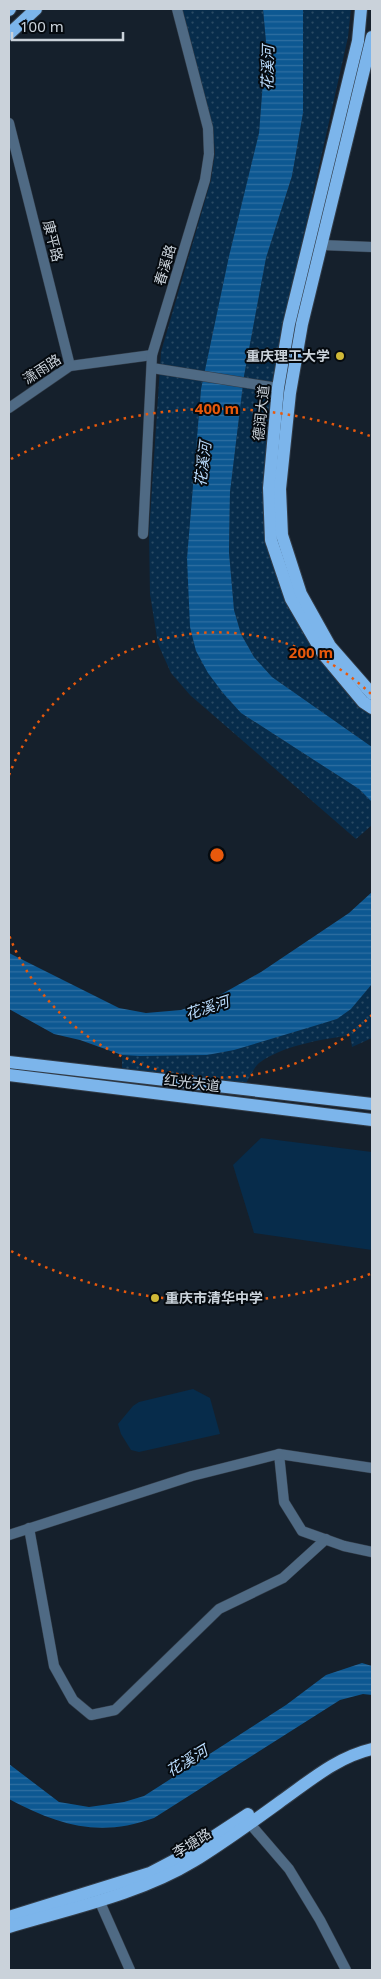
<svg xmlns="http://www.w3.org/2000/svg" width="381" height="1979" font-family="'Noto Sans','Noto Sans SC',sans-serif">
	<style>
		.grass { fill: #072c4b }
		.park { fill: url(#park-dots) }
		.water { fill: url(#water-rules) }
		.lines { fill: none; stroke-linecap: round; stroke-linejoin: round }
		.minor-casing { stroke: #323c48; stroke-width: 11 }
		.major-casing { stroke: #323c48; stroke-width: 14 }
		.minor { stroke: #4f6a84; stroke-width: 10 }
		.major { stroke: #7cb5eb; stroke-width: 12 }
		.ring { fill: none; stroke: #e8590c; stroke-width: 2.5; stroke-dasharray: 2.5 5 }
		.poi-dot { fill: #cfb837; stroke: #050a0f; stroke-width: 2 }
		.labels { text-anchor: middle; stroke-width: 4; stroke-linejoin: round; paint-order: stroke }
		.street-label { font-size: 14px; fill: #cad2da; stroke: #050a0f }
		.poi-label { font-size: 14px; font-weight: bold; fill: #cad2da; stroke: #050a0f; text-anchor: end }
		.water-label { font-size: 15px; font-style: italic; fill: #bbddfe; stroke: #050a0f }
		.centre { fill: #e8590c; stroke: #050a0f; stroke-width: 2.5 }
		.ring-label { font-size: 15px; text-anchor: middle; font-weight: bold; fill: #e8590c; stroke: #050a0f; stroke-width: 4; stroke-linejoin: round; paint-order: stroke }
	</style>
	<defs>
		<pattern id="park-dots" width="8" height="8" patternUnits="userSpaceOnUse" patternTransform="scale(1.25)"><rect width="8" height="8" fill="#072c4b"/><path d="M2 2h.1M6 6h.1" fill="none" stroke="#2a4a64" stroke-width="1.8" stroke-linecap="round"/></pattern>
		<pattern id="water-rules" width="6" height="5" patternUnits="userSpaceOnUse" patternTransform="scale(1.25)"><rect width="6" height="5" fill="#0d5892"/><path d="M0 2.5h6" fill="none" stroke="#2f6fa1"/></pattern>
	</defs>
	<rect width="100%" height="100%" fill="#15202c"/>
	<g class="grass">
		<path d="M261 1138 372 1152V1250L254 1233 233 1165Z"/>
		<path d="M193 1389 210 1398 220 1434 139 1452 131 1450 121 1434 118 1424 133 1406 139 1402Z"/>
	</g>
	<g class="park">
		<path d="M182 9H263L266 42 259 133 229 256 201 389 187 558 196 651 223 693 241 713 359 789 372 802V825L356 839 190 695 171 673 158 644 150 594 149 533 161 352 211 180 215 153 213 128Z"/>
		<path d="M303 9H351L348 37 284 323 268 541 372 713V747L272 677 254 657 241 634 234 610 229 552 230 492 244 376 266 258 292 177 303 113Z"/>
		<path d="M372 984V1038L352 1047 350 1035C320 1040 284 1045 259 1063 254 1067 250 1077 246 1083L122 1069V1055H207L337 1019 351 1009Z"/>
	</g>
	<g class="water">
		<path d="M263 9H303V113L292 176 266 258 244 376 230 492 229 552 234 610 241 634 254 657 272 677 372 747V802L359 789 241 713 223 693 208 673 196 651 190 627 187 558 201 389 229 256 259 133 266 42Z"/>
		<path d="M372 892V984L351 1009 337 1019 314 1026 234 1050 207 1055 140 1056 122 1055 80 1040 54 1034 9 1009V953L119 1008 146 1013 181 1010 213 999 261 972 349 913Z"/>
		<path d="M362 1663 372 1666V1695L363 1694 340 1700 154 1818C99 1838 58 1825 9 1799V1764L59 1802 89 1807 124 1802 144 1796 286 1705 326 1675Z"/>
	</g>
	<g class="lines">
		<defs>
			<g id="minor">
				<path d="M9 123 70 366"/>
				<path d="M322 245 372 247"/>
				<path d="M152 368 278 388"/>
				<path d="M9 408 70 366 152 355"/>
				<path d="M143 534 152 355 205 180 209 154 208 128 177 9"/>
				<path d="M279 1454 284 1502 302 1531 344 1546 372 1552"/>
				<path d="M29 1528 54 1666 73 1700 91 1715 115 1710 219 1609 283 1578 326 1539"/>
				<path d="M9 1535 192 1476 279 1454 372 1468"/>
				<path d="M245 1818 289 1869 320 1920 346 1970"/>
				<path d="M99 1900 130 1970"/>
			</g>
			<g id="major">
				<path d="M361 9 358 41 289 324 278 388 269 488 271 540 291 599 323 654 363 702 372 708"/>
				<path d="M9 10 10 9"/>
				<path d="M9 34 36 9"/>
				<path d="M372 37 302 324 290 393 280 489 282 535 301 594 330 646 372 694"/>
				<path d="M9 1062 372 1104"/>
				<path d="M9 1075 372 1120"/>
				<path d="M9 1917 150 1873 190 1852 248 1814"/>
				<path d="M9 1927C69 1909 140 1894 194 1861 225 1842 255 1820 284 1799 312 1779 338 1757 372 1749"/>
			</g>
		</defs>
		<use href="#minor" class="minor-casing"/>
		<use href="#major" class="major-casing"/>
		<use href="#minor" class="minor"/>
		<use href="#major" class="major"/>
	</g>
	<g class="ring">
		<path d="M372 1015A223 223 0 0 1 9 935M9 775A223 223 0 0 1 372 695"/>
		<path d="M370 1274A446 446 0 0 1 11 1251M11 459A446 446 0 0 1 370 436"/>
	</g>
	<g class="poi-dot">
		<circle cx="340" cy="356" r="5"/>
		<circle cx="155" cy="1298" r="5"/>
	</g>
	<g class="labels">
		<g class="street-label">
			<text transform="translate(53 241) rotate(76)" y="5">康平路</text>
			<text transform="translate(165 265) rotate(-73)" y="5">春溪路</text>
			<text transform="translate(42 369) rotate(-33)" y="5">潇雨路</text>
			<text transform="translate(261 413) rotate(-84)" y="5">德润大道</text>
			<text transform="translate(192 1083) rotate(7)" y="5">红光大道</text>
			<text transform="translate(192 1843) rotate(-32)" y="5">李塘路</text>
		</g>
		<g class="poi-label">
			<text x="330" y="361">重庆理工大学</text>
			<text x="165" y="1303" text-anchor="start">重庆市清华中学</text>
		</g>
		<g class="water-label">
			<text transform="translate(268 68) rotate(-89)" y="5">花溪河</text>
			<text transform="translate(203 464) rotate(-83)" y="5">花溪河</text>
			<text transform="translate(207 1008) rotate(-18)" y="5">花溪河</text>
			<text transform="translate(187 1761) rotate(-31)" y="5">花溪河</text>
		</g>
	</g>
	<circle cx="217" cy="855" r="8" class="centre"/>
	<g class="ring-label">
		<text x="217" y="414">400 m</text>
		<text x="311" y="658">200 m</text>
	</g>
	<rect width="381" height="1979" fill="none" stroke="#cad2da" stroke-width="20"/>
	<path d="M12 32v8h111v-8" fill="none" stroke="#cad2da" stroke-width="2.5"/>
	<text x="20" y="32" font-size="15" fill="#cad2da" stroke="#050a0f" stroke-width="4" paint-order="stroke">100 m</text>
</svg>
